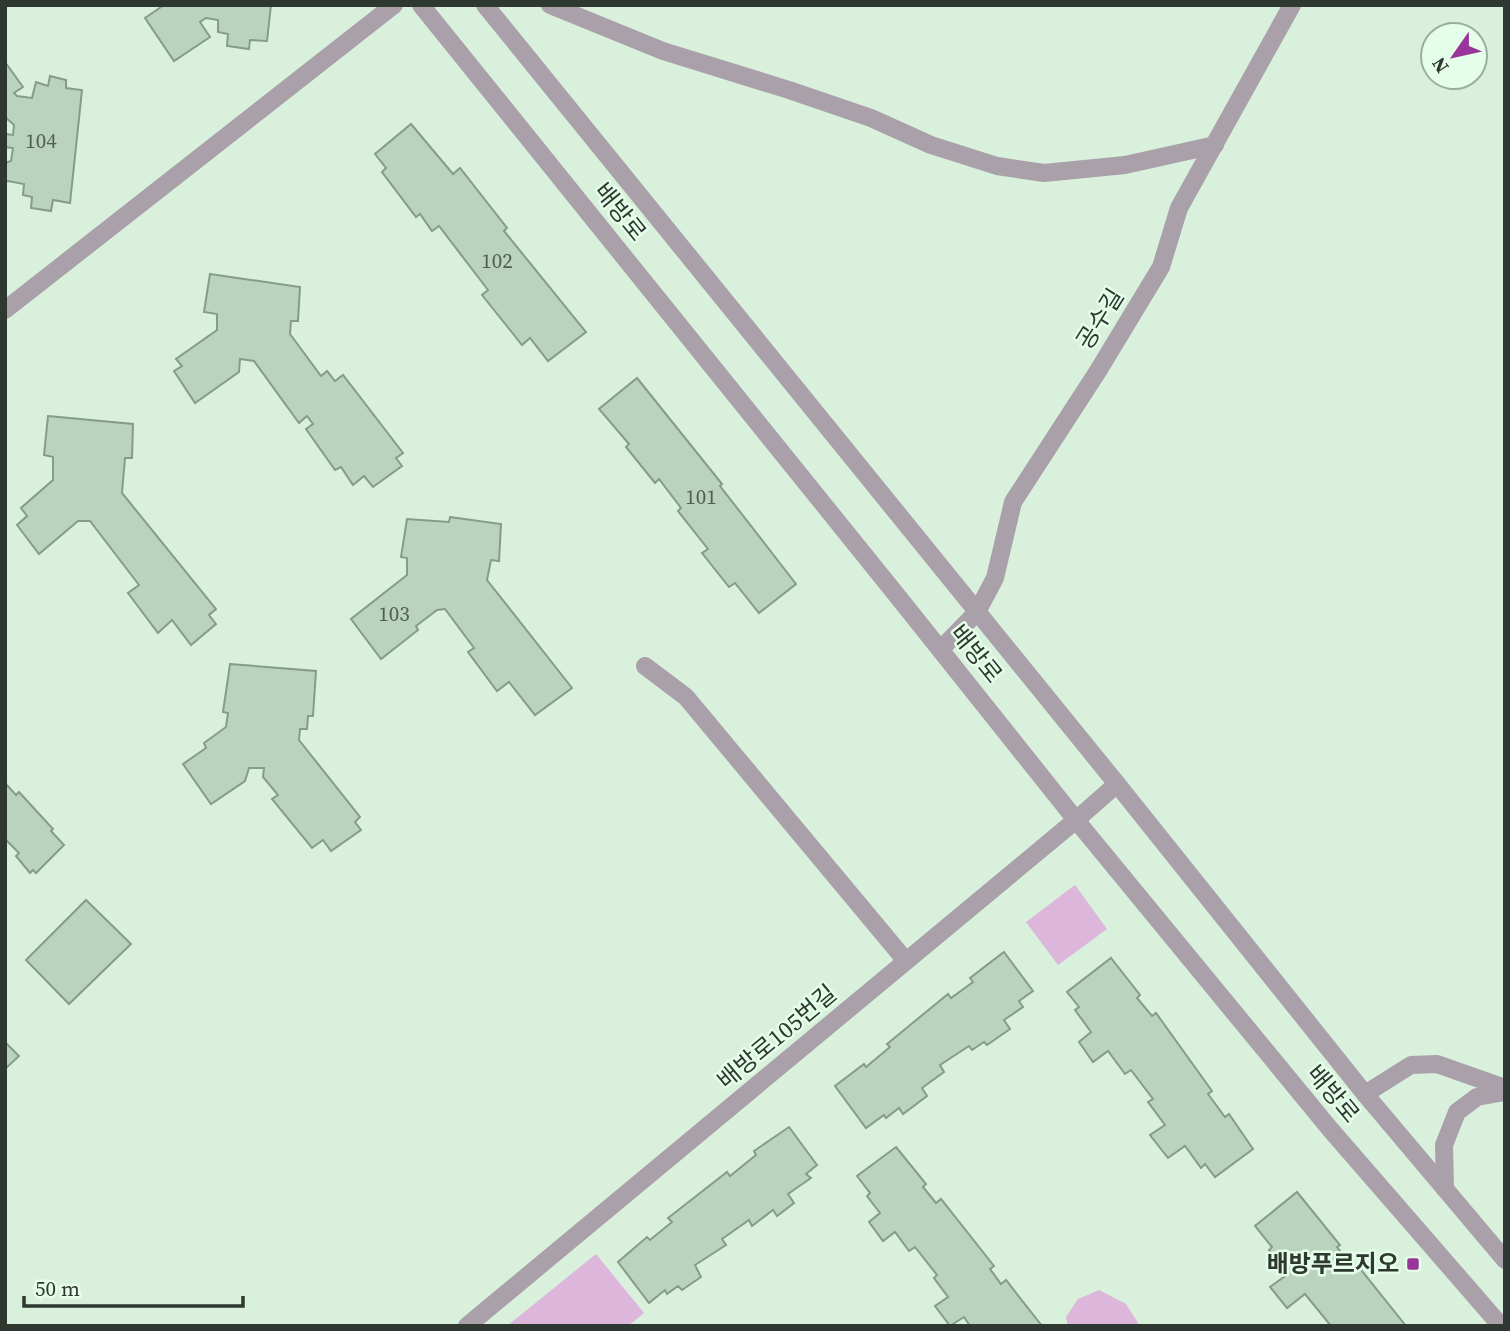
<svg xmlns="http://www.w3.org/2000/svg" width="1510" height="1331" font-family="'Source Serif 4','Noto Sans KR',serif">
	<style>
		.green { fill: #dcb6db }
		.building { fill: #bad3bf; stroke: #859c89; stroke-width: 2 }
		.lines { fill: none; stroke-linecap: round; stroke-linejoin: round }
		.minor { stroke: #a9a0a9; stroke-width: 18 }
		.poi-dot { fill: #98349a; stroke: #e5fee9; stroke-width: 2.5 }
		.labels { text-anchor: middle; stroke-width: 5; stroke-linejoin: round; paint-order: stroke }
		.number-label { font-size: 21px; fill: #515e54 }
		.street-label { font-size: 24px; fill: #2e3730; stroke: #e5fee9 }
		.poi-label { font-size: 24px; font-weight: bold; fill: #2e3730; stroke: #e5fee9; text-anchor: end }
	</style>
	<rect width="100%" height="100%" fill="#d8f0dc"/>
	<g class="green">
		<path d="M1075 885 1107 929 1058 965 1026 922Z"/>
		<path d="M596 1254 644 1313 628 1326H507Z"/>
		<path d="M1099 1290 1126 1304 1140 1326H1068L1066 1317 1078 1299Z"/>
	</g>
	<g class="building">
		<path d="M164 5H271L267 41 250 40 249 49 227 46 228 34 218 32V20L206 18 200 22 210 37 174 61 145 18Z"/>
		<path d="M5 62 23 87 14 93 17 96 32 98 36 82 48 86 50 76 66 80V88L82 90 70 203 53 200 51 211 31 208 32 197 23 195 24 184 8 181 5 182V163L11 161 13 148 5 147V134L13 135 14 125 5 117Z"/>
		<path d="M411 124 453 174 460 168 507 228 504 231 586 332 548 361 530 338 522 345 482 295 488 290 439 226 432 231 420 214 416 217 382 172 386 168 375 154Z"/>
		<path d="M210 274 300 287 298 321H291L290 334 321 376 327 371 335 381 343 375 403 453 396 458 402 466 373 487 364 476 353 485 341 467 335 470 306 429 313 424 307 416 299 423 254 361 240 359 239 372 195 403 174 371 182 366 176 359 217 330V314L204 312Z"/>
		<path d="M637 378 722 484 720 486 796 584 759 613 735 583 729 587 702 553 708 549 678 511 681 508 659 479 655 483 626 447 629 444 599 409Z"/>
		<path d="M48 416 133 424 132 458H125L122 493 216 609 209 615 216 624 191 645 172 620 158 633 128 593 139 585 90 521H78L39 554 17 525 27 516 21 508 53 480V457L44 455Z"/>
		<path d="M450 517 501 524 499 561 491 560 487 580 572 688 535 715 509 682 497 691 468 652 474 648 445 609 437 610 416 626 418 630 381 659 351 619 407 575V558L401 557 407 519 449 522Z"/>
		<path d="M230 664 316 671 313 716H308L307 729H300L299 740 360 817 355 822 361 830 331 851 323 840 312 848 272 799 278 795 263 777 264 768H249L245 781 211 804 183 764 206 748 204 743 226 727 228 713 223 712Z"/>
		<path d="M5 783 16 795 19 792 53 829 51 831 64 845 36 873 33 870 30 873 16 856 19 853 5 839Z"/>
		<path d="M86 900 131 944 69 1004 26 960Z"/>
		<path d="M1004 952 1033 991 1019 1001 1023 1007 1004 1020 1010 1029 987 1045 984 1042 972 1050 969 1046 940 1065 944 1072 922 1088 927 1096 903 1114 899 1108 886 1118 884 1115 866 1128 835 1086 864 1064 866 1067 890 1047 887 1044 948 994 951 998 973 982 970 978Z"/>
		<path d="M1111 958 1140 995 1137 998 1152 1016 1156 1013 1212 1091 1208 1094 1225 1117 1229 1114 1253 1149 1215 1177 1205 1164 1201 1168 1185 1146 1168 1158 1150 1135 1165 1125 1148 1102 1153 1099 1131 1070 1125 1074 1108 1051 1093 1062 1079 1042 1091 1032 1075 1010 1079 1007 1067 992Z"/>
		<path d="M5 1042 19 1056 5 1069Z"/>
		<path d="M789 1127 817 1165 806 1174 811 1178 788 1194 794 1203 777 1216 773 1210 752 1226 749 1220 722 1239 726 1245 695 1265 701 1277 682 1290 678 1286 667 1294 665 1290 649 1303 618 1262 647 1237 650 1240 672 1222 668 1218 727 1172 730 1176 756 1155 754 1151Z"/>
		<path d="M896 1147 926 1184 923 1187 936 1203 941 1199 994 1266 990 1269 1001 1284 1006 1280 1042 1326H970L964 1317 950 1326 935 1306 948 1297 934 1278 937 1275 915 1247 909 1251 895 1232 883 1241 869 1222 880 1213 867 1196 870 1193 857 1176Z"/>
		<path d="M1297 1192 1340 1245 1337 1247 1355 1270 1358 1266 1406 1326H1331L1305 1294 1287 1308 1270 1287 1288 1274 1269 1250 1272 1247 1255 1226Z"/>
	</g>
	<g class="lines">
		<g class="minor">
			<path d="M421 5 903 603 1076 820 1330 1129 1501 1326"/>
			<path d="M485 5 1117 784 1365 1094 1505 1260"/>
			<path d="M550 5 663 51 789 90 871 118 931 145 997 166 1044 173 1125 165 1215 145"/>
			<path d="M5 310 394 5"/>
			<path d="M941 649 977 612 995 578 1013 502 1098 371 1161 267 1179 208 1292 5"/>
			<path d="M645 666 686 697 906 961"/>
			<path d="M1365 1094 1411 1065 1437 1064 1505 1088"/>
			<path d="M1445 1189 1444 1145 1457 1112 1477 1097 1505 1092"/>
			<path d="M467 1326 1076 820 1117 784"/>
		</g>
	</g>
	<rect class="poi-dot" x="1406" y="1257" width="14" height="14" rx="3.5"/>
	<g class="labels">
		<g class="number-label">
			<text x="41" y="148">104</text>
			<text x="497" y="268">102</text>
			<text x="701" y="504">101</text>
			<text x="394" y="621">103</text>
		</g>
		<g class="street-label">
			<text transform="translate(620 212) rotate(51)" y="8">배방로</text>
			<text transform="translate(1100 319) rotate(-58)" y="8">공수길</text>
			<text transform="translate(976 654) rotate(51)" y="8">배방로</text>
			<text transform="translate(777 1037) rotate(-40)" y="8">배방로105번길</text>
			<text transform="translate(1333 1094) rotate(50)" y="8">배방로</text>
		</g>
		<g class="poi-label">
			<text x="1399" y="1272">배방푸르지오</text>
		</g>
	</g>
	<rect width="1510" height="1331" fill="none" stroke="#2e3730" stroke-width="14"/>
	<g transform="translate(1454 56) rotate(236)"><circle r="33" fill="#e5fee9" stroke="#9cae9f" stroke-width="2"/>
	<path d="M0-5L12 26L0 18L-12 26Z" fill="#98349a"/>
	<text y="-10" font-size="19" font-weight="bold" text-anchor="middle" fill="#2e3730">N</text>
	</g>
	<path d="M24 1296v10h219v-10" fill="none" stroke="#2e3730" stroke-width="3.5"/>
	<text x="35" y="1296" font-size="21" fill="#2e3730" stroke="#e5fee9" stroke-width="5" paint-order="stroke">50 m</text>
</svg>
